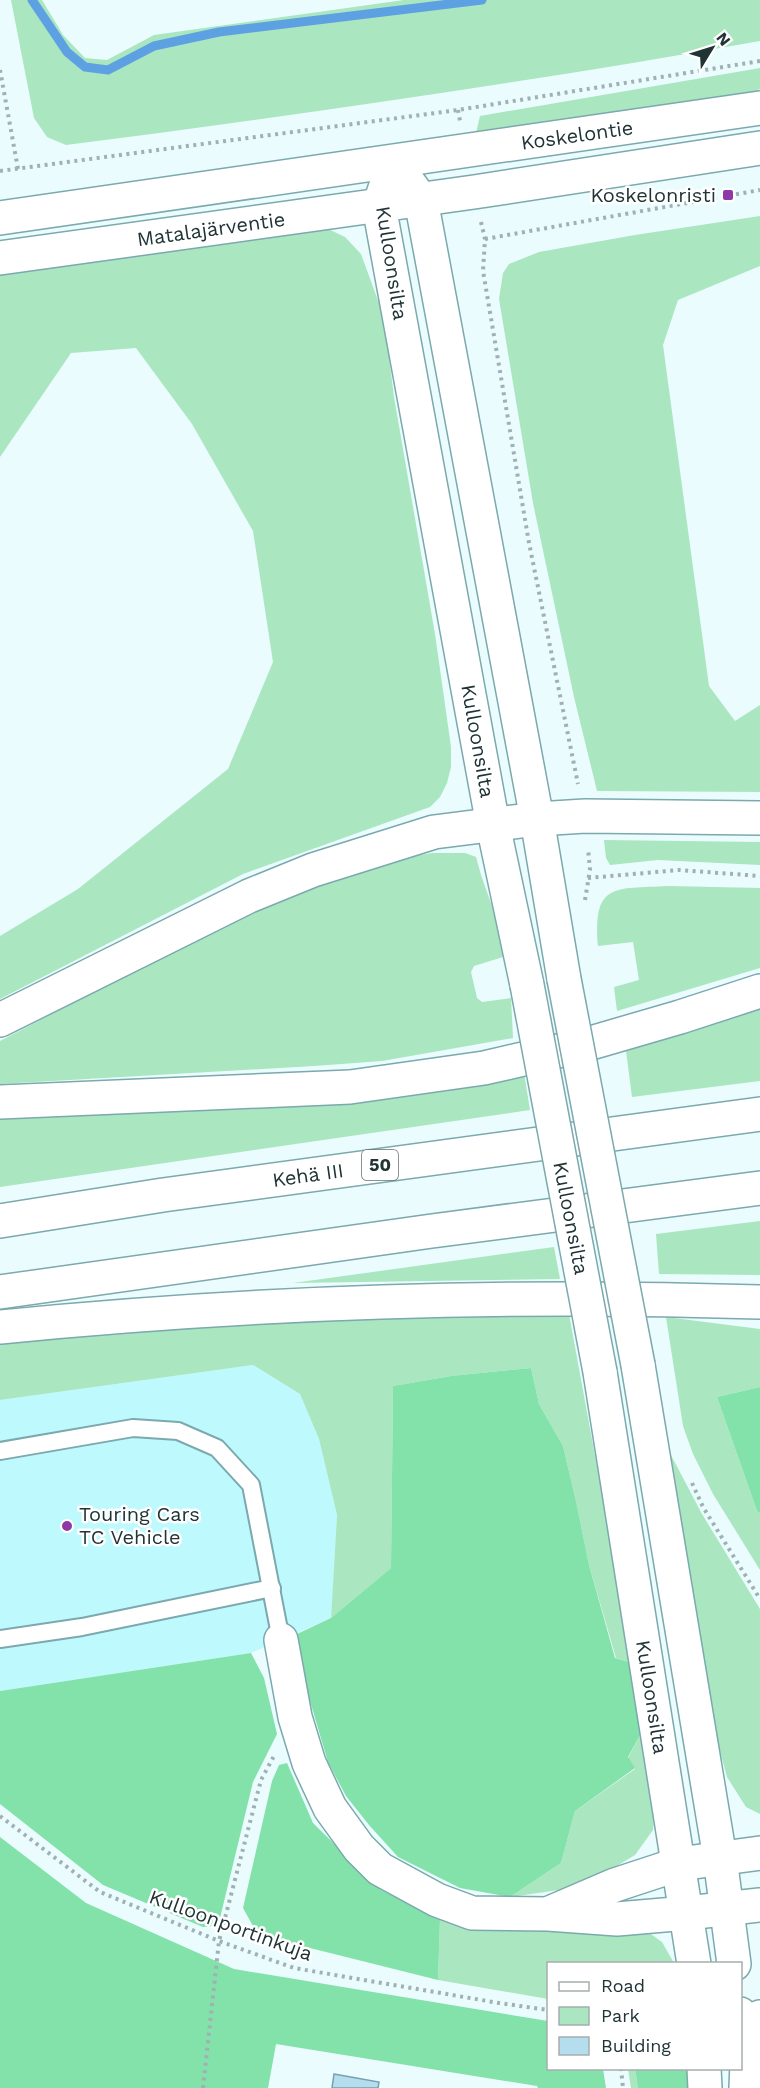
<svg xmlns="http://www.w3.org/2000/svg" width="760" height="2088" font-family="'Work Sans',sans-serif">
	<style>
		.built { fill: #bef9fe }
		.green { fill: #aae6c0 }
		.forest { fill: #83e1aa }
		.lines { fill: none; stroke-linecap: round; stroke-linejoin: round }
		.stream { stroke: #5da1e2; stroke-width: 9 }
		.building { fill: #b4ddee; stroke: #789faf; stroke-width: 1.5 }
		.service-casing { stroke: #7ba9ad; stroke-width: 20 }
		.minor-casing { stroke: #7ba9ad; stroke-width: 36 }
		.secondary-casing { stroke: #7ba9ad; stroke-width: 36 }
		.trunk-casing { stroke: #7ba9ad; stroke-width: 36 }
		.path { stroke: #9fb1b3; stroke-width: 4; stroke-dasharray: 3 4.5; stroke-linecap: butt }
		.service { stroke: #fff; stroke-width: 16 }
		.minor { stroke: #fff; stroke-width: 33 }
		.secondary { stroke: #fff; stroke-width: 33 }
		.trunk { stroke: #fff; stroke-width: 33 }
		.secondary-bridge-casing { stroke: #7ba9ad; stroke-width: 36; stroke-linecap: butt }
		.secondary-bridge { stroke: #fff; stroke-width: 33 }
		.poi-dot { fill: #8f39a7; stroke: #fff; stroke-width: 2 }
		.labels { text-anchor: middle; stroke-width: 5; stroke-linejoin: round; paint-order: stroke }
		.shield { fill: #fff; stroke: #637072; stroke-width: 1.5 }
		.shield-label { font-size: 18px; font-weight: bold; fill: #203335 }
		.street-label { font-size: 20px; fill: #203335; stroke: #fff }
		.poi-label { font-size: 20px; fill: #203335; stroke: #fff; text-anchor: end }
	</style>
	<rect width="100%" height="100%" fill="#eafcfe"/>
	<path class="built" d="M253 1365 300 1394 319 1439 337 1515 331 1618 251 1653 0 1691V1400Z"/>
	<g class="green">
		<path d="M11 0H42L63 35 85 58 107 60 154 35 404 0H760V41C530 82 298 115 66 145L47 137 34 118Z"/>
		<path d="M760 68V89L746 96 476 133 480 116Z"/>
		<path d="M760 216V266L678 300 663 345 709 686 735 721 760 705V792L597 791 574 697 533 503 499 299 503 273 509 264 539 252 635 235Z"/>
		<path d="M324 227 345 237 361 254 384 317 394 397 435 634 451 747V767L447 783 440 797 430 807 243 874 0 999V936L78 889 228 769 273 662 253 531 192 424 136 348 71 353 0 457V273Z"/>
		<path d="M604 840 760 842V865L658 860 610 865 606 858Z"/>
		<path d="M432 853H465L476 857 481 875 493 909 503 957 474 966 471 972 477 998 482 1002 511 998 513 1038 382 1061 314 1066 0 1084V1041L168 954 313 885 409 857Z"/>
		<path d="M668 886 760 888V968L617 1011 614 987 639 980 633 942 598 946C593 882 614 889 668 886Z"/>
		<path d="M760 1010V1081L632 1097 626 1051Z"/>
		<path d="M524 1073 530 1110 0 1187V1118L360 1103 448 1091Z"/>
		<path d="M760 1221V1275L659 1274 656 1234Z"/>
		<path d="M554 1247 560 1279 293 1283Z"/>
		<path d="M569 1314 633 1663 616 1658 589 1565 576 1501 563 1446 539 1404 531 1368 451 1376 393 1386 391 1568 331 1618 337 1515 319 1439 300 1394 253 1365 0 1400V1343C188 1320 379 1320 569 1314Z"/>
		<path d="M666 1317 760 1329V1387L717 1397 757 1511 760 1513V1570L713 1494 693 1454 683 1426Z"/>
		<path d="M663 1440 702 1514 760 1609V1814L746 1807 727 1777 717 1740Z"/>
		<path d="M643 1730 656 1797 653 1830 635 1855 605 1873 559 1890 510 1897 561 1863 575 1811 635 1769 628 1758Z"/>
		<path d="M440 1919 494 1931 613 1929 648 1932 662 1942 674 1963 548 1964V1999L438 1980Z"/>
		<path d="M628 2069H635L638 2088H631Z"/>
	</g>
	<g class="forest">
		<path d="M531 1368 539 1404 563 1446 576 1501 589 1565 615 1658 633 1663 643 1730 628 1757 635 1768 575 1811 561 1863 510 1897 460 1888 398 1857 369 1825 346 1796 328 1762 305 1684 297 1634 331 1618 391 1568 393 1386 451 1376Z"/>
		<path d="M760 1387V1513L757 1511 717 1397Z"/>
		<path d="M251 1653 264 1678 277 1734 253 1782 220 1918 213 1926 203 1927 103 1885 0 1804V1691Z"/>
		<path d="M287 1763 313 1823 381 1890 440 1919 438 1980 258 1935 243 1908 272 1781 279 1765Z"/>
		<path d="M0 1837 86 1903 234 1969 548 2021V2068L603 2069 606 2088H538L537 2086 276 2044 268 2088H0Z"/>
		<path d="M635 2069H687L690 2072V2088H638Z"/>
	</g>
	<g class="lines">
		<path class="stream" d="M32 0 67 52 85 67 108 70 154 46 219 32 482 0"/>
	</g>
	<path class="building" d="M334 2074 379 2082 378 2088H332Z"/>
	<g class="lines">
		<defs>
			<g id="service">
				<path d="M0 1451 133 1428 178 1431 217 1448 251 1485 281 1640"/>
				<path d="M0 1639 82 1627 272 1588"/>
			</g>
			<g id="minor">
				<path d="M281 1640 295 1717 309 1763 330 1808 359 1848 380 1869 437 1900 472 1913 548 1914 617 1919 687 1913"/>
				<path d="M552 1912 615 1885 679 1864"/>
			</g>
			<g id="secondary">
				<path d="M394 162 379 206 493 825 527 985"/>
				<path d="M394 162 421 200 537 819 564 979"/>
				<path d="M0 218 760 108"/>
				<path d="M0 258 474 192 760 148"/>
				<path d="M638 1365 720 1858 734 1964"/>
				<path d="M600 1372 694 1964"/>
				<path d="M740 2014 747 2061 746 2088"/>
				<path d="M704 2068 705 2088"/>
			</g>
			<g id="trunk">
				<path d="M0 1020 249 896 313 870 434 832 537 819 585 816 760 818"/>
				<path d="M0 1102 350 1087 484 1068 584 1045 680 1017 760 991"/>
				<path d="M0 1221 163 1195 760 1114"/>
				<path d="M0 1292 432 1231 760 1188"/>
				<path d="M0 1327C252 1302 507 1294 760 1302"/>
				<path d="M679 1864 760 1853"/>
				<path d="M687 1913 760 1905"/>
				<path d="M747 2061 760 2017"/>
			</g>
		</defs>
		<use href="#service" class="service-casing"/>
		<use href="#minor" class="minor-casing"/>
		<use href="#secondary" class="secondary-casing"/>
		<use href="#trunk" class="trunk-casing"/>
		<g class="path">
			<path d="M0 70 18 169"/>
			<path d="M458 110 460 121"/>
			<path d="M0 171 458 110 760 61"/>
			<path d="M481 222 485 239 483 271 529 543 578 784"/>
			<path d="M485 239 760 190"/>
			<path d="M588 878 679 870 760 876"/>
			<path d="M585 900 590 870 588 848"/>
			<path d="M692 1483 703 1507 760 1599"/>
			<path d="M0 1816 100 1892 219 1941 294 1968 499 2003 548 2010"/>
			<path d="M621 2068 623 2088"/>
			<path d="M203 2088 219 1941 261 1780 274 1756"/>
		</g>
		<use href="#service" class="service"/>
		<use href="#minor" class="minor"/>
		<use href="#secondary" class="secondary"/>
		<use href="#trunk" class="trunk"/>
		<defs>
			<g id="secondary-bridge">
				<path d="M564 979 638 1365"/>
				<path d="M527 985 600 1372"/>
			</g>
		</defs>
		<use href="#secondary-bridge" class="secondary-bridge-casing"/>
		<use href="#secondary-bridge" class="secondary-bridge"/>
	</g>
	<g class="poi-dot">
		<rect x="722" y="189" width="12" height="12" rx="3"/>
		<circle cx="67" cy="1526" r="6"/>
	</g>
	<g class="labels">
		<rect class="shield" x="362" y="1150" width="36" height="30" rx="4.5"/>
		<g class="shield-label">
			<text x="380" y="1171">50</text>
		</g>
		<g class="street-label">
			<text transform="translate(577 135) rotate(-8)" y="7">Koskelontie</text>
			<text transform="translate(211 229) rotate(-8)" y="7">Matalajärventie</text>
			<text transform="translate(392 263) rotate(81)" y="7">Kulloonsilta</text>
			<text transform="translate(478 741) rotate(80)" y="7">Kulloonsilta</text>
			<text transform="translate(308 1175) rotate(-8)" y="7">Kehä III</text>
			<text transform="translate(571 1218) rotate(79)" y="7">Kulloonsilta</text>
			<text transform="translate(652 1697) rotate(81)" y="7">Kulloonsilta</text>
			<text transform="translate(231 1925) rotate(20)" y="7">Kulloonportinkuja</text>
		</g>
		<g class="poi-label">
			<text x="716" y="202">Koskelonristi</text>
			<text x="79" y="1521" text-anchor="start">Touring Cars<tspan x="79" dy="23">TC Vehicle</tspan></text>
		</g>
	</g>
	<rect x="547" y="1962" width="195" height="108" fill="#ffffff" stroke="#a6adae" stroke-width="1.5"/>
	<rect x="559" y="1982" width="30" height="9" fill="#ffffff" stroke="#a6adae" stroke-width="1.5"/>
	<text x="601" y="1992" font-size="18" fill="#203335">Road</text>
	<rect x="559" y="2007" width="30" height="18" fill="#aae6c0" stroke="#a6adae" stroke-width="1.5"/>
	<text x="601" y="2022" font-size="18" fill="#203335">Park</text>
	<rect x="559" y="2037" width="30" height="18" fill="#b4ddee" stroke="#a6adae" stroke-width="1.5"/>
	<text x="601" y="2052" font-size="18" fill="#203335">Building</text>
	<g transform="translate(712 48) rotate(52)" stroke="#ffffff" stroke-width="4.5" paint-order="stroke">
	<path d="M0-4.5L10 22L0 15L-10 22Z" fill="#203335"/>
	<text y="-9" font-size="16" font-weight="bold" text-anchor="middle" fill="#203335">N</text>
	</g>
</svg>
